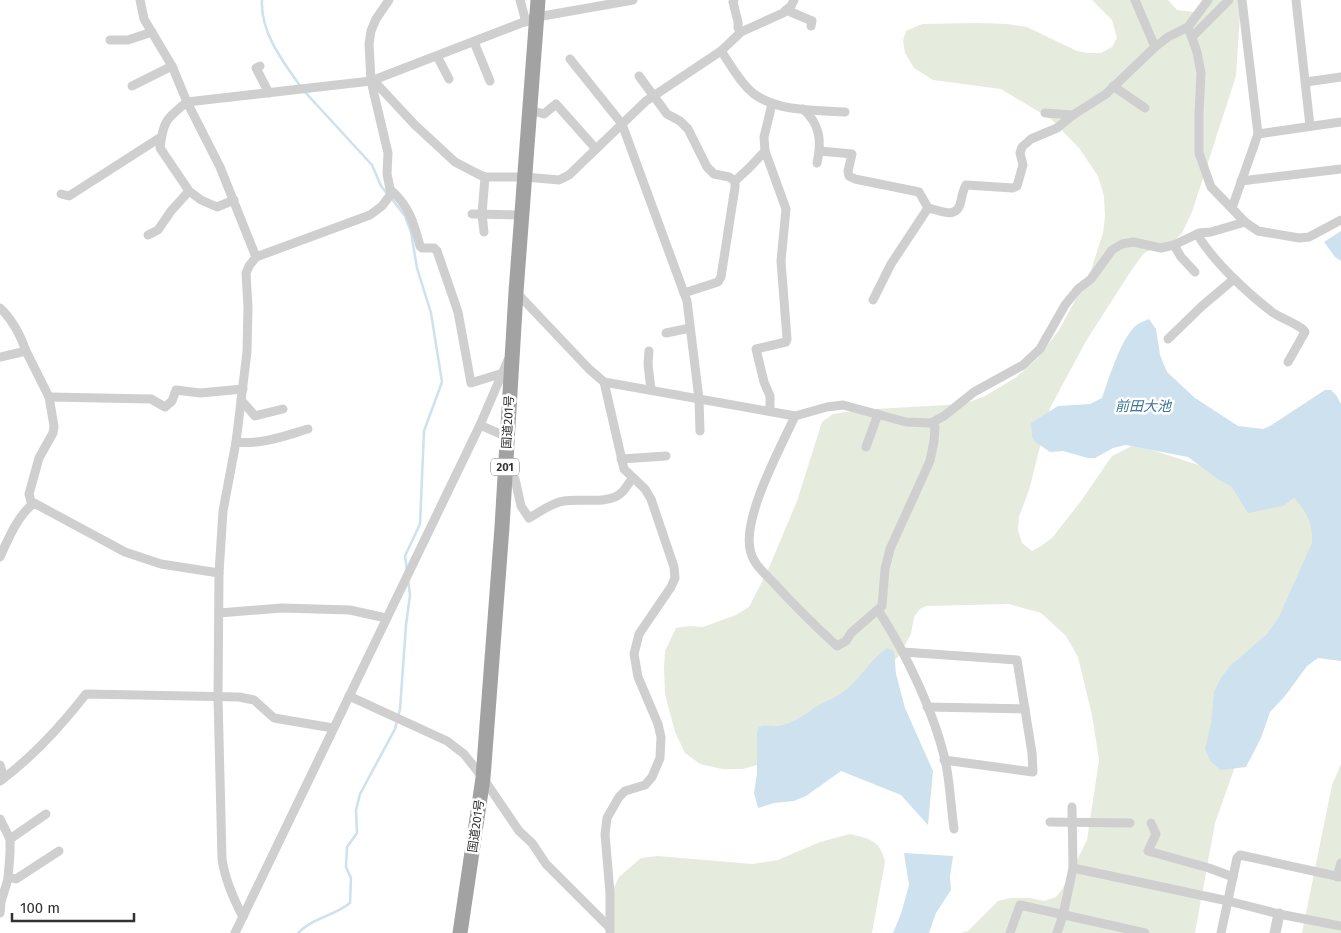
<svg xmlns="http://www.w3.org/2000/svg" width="1341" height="933" font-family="'Fira Sans','Noto Sans JP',sans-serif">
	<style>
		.green { fill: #e5ecde }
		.water { fill: #cde1ee }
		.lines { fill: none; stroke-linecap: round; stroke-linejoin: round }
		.stream { stroke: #cde1ee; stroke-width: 2.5 }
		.minor { stroke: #cfcfcf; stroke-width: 9 }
		.tertiary { stroke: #cfcfcf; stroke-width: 11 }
		.trunk { stroke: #a2a2a2; stroke-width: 15 }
		.labels { text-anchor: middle; stroke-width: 5; stroke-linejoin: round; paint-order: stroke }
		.shield { fill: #fff; stroke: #707070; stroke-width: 1 }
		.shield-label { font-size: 11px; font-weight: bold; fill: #323232 }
		.street-label { font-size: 12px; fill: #323232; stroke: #fff }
		.water-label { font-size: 14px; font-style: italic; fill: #3d7498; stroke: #fff }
	</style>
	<rect width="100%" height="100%" fill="#fff"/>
	<g class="green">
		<path d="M1092 0H1168L1177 10 1194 12 1209 0H1241L1236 76 1192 212 1182 233 1172 243 1159 245 1143 254 1129 274 1086 341 1050 408 1029 490 1019 517 1018 530 1022 543 1032 551 1041 546 1052 538 1081 501 1112 456 1132 446 1152 450 1282 492 1303 503 1323 518 1215 823 1195 933H961L968 931 998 901 1010 898H1030L1044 901 1056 897 1063 888 1087 840 1099 760 1092 715 1078 657 1066 636 1041 613 1009 604 926 606 920 609 914 617 911 634 898 657 862 690 764 763 743 769H722L700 764 685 753 675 732 665 694 664 668 665 651 676 628 688 626 703 627 736 615 749 607 768 570 797 501 822 422 833 414 858 410 964 404 985 396 1015 378 1038 358 1059 330 1090 273 1103 233 1105 216 1104 196 1098 176 1079 148 1051 119 1001 89 933 80 914 68 905 53 903 40 906 31 922 24 977 23 1007 24 1027 27 1077 51 1088 53H1101L1112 47 1117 38 1112 20Z"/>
		<path d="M1341 764V933H1302L1332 785Z"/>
		<path d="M850 834C870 839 880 840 885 862L872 933H609L613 890 619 877 641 858 658 856 752 864 778 860 820 842Z"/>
	</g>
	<g class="water">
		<path d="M1341 231V261L1335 257 1324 242Z"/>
		<path d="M1149 319 1156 329 1160 355 1167 372 1195 398 1238 426 1263 429 1270 426 1325 390H1331L1336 395 1341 404V661L1318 658 1307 666 1285 696 1270 712 1261 738 1246 767 1221 770 1211 762 1205 749 1211 724 1214 692 1221 678 1230 666 1266 635 1278 619 1312 543C1313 524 1307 512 1294 498L1283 506 1248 513 1231 486 1219 480 1188 457 1126 445 1113 448 1095 458H1088L1063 451 1050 452 1034 441 1032 436 1031 423 1058 406 1090 404 1102 398C1109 379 1121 336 1138 324 1141 322 1145 321 1149 319Z"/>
		<path d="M887 648 894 651 896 674 905 708 933 771 928 825 901 795 841 771 806 796 794 801 774 803 758 808 754 793 757 774V733L759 727C766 724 771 727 778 726 794 724 806 713 819 705 830 699 840 696 849 687 863 675 871 659 887 648Z"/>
		<path d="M904 853 953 856 950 877 951 890 936 913 929 933H893L901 914 909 885Z"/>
	</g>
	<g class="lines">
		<g class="stream">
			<path d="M262 0C260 32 283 62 301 87"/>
			<path d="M304 91 372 165 381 186 388 195"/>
			<path d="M392 199 405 216 411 232 417 268 431 313 442 382 424 431 420 524 405 556 407 570"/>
			<path d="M298 933C312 918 334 916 350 903L351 878 346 867 347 847 357 833 356 810 360 794 395 729 400 709 406 625 410 595 408 580"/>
		</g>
		<g class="minor">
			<path d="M140 0 144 19 172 66 187 102 220 167 256 257"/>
			<path d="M520 0 526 22"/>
			<path d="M734 0 733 2 738 22V28"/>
			<path d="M1135 0 1155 47"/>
			<path d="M1296 0 1310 126"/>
			<path d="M786 10 812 21 811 26"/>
			<path d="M1188 27 1197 52 1201 73 1199 113V153L1211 187 1245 222 1258 231 1299 238 1309 237 1341 220"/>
			<path d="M1192 37 1229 0"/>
			<path d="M110 40H128L152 32"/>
			<path d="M474 42 490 81"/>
			<path d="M721 51C731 65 740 83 754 94 779 112 816 110 845 112"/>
			<path d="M437 56 449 79"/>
			<path d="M570 59 622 124 687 301 699 399 700 431"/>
			<path d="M260 66 256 68 269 93"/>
			<path d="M639 76 667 114 680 121 688 129 707 167 714 174 729 177 735 181"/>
			<path d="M373 80 415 125 455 162 478 174 485 177H525L559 180 569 175 646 101 721 51 741 32 783 13 791 6 794 0"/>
			<path d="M1306 82 1341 77"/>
			<path d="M132 86 172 66"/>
			<path d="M1113 86 1145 108"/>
			<path d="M803 109C820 124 822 141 817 163"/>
			<path d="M530 110 544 114 556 104 596 149"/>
			<path d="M1045 113 1073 115 1106 94 1155 47 1168 37 1188 27 1208 0"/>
			<path d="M1258 134 1341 122"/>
			<path d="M765 151 764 137 772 104"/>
			<path d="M820 151 852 154 848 171 849 176 855 179 919 192 928 208C943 211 957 220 961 201 962 195 963 190 966 185L1013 188 1017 186 1023 165 1020 153 1022 147 1031 139 1057 128 1073 115"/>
			<path d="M1241 181 1341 169"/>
			<path d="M391 190C409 206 414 223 420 246L422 248H434L437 251 458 312 471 383 503 373"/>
			<path d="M61 194 69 196 161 137"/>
			<path d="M234 200 217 207 201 200 189 191 160 148C163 121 166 119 187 102L371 81 537 17 633 0"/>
			<path d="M1232 208 1258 134 1242 0"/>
			<path d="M472 214 522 215"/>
			<path d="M484 232 482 214 485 177"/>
			<path d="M1197 234C1214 262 1246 292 1272 312 1280 318 1301 325 1305 332L1288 362"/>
			<path d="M148 235 158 230 171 211 189 191"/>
			<path d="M1174 245 1181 257 1195 272"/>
			<path d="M516 292 589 369 604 382 795 416 827 407 843 405 906 422 931 423 944 416 974 392 1023 365 1040 349 1065 305 1078 289 1091 279 1112 250 1122 244 1133 242 1161 248 1174 245 1199 233 1211 232 1245 222"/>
			<path d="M684 293 718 282 721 277 735 187V181L749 168 765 151 786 209 781 261 787 339 786 342 756 349 764 382 770 396V411"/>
			<path d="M873 300 891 264 928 208"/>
			<path d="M0 308C13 320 20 334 26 351"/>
			<path d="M666 333 690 328"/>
			<path d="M1168 339 1202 306 1234 279"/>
			<path d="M649 351 648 364 651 390"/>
			<path d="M0 357 26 351 49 397"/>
			<path d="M604 382 624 469 645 489 651 499 674 567 675 578 671 587 639 634 634 654 638 677 658 724 661 737 660 758 652 777 645 785 625 791 619 797 607 818 605 834 610 893V933"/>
			<path d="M241 400 255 416 283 409"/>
			<path d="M795 416C781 447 740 521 751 553 754 564 764 573 772 581 792 603 814 625 837 646L846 641 851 633 882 606 885 569 890 549 930 461 934 441 935 427 931 423"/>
			<path d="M480 425 507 437"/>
			<path d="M236 442C261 445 284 436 308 429"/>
			<path d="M866 447 878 414"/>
			<path d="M621 459 666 456"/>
			<path d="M504 479H515L521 506 529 518C540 512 551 503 564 501 579 498 609 505 621 493 626 489 628 483 633 478"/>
			<path d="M32 505 29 494 39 458 53 433 54 426 49 397 151 399 165 407 172 401 176 390 200 393 243 389"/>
			<path d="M0 557C8 539 18 515 34 503L125 552 161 564 219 573"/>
			<path d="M878 610C906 653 935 714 946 764 950 785 951 807 954 829"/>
			<path d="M219 613 282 608 350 610 386 618"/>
			<path d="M903 652 1017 660 1032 753 1033 772 944 760"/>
			<path d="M349 696 447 741 464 754 483 778 519 831 532 843 546 864 609 927"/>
			<path d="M927 707 1025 709"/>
			<path d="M0 765 4 778"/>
			<path d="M0 781C33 757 61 726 86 694L239 697 254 700 274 718 333 728"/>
			<path d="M0 819 10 839V853L8 879 1 902 0 913"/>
			<path d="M1050 822 1130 823"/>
			<path d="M1151 823 1156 834 1148 851 1209 868 1233 877"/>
			<path d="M10 839 46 814"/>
			<path d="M1073 868 1228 901 1279 914 1341 926"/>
			<path d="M8 877 16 879 59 851"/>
			<path d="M1337 877 1341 863"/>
			<path d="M243 917C233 898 225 880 222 859L218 697 219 573 223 511 236 442 247 352 248 307 246 273 249 266 256 257 370 215 382 206 391 194 387 174 388 153 371 81 369 44 371 31 376 19 389 0"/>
			<path d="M235 933 480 425 508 360"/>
			<path d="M1010 933 1020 905 1145 933"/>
			<path d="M1057 933 1063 915 1073 868 1072 807"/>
			<path d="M1221 933 1237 858 1240 855 1341 877"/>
		</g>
		<path class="tertiary" d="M1275 933 1279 914"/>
		<path class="trunk" d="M460 933 483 778 502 527 516 292 538 0"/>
	</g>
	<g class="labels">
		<rect class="shield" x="491" y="458.5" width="28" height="17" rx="4"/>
		<g class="shield-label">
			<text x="505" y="471">201</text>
		</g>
		<g class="street-label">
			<text transform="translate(508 422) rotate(-87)" y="4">国道201号</text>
			<text transform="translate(476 826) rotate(-82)" y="4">国道201号</text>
		</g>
		<g class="water-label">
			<text x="1143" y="411">前田大池</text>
		</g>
	</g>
	<path d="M12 913v8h122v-8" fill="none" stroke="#323232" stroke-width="2.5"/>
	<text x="20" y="913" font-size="15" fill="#323232" stroke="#ffffff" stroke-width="4" paint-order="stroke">100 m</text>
</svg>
